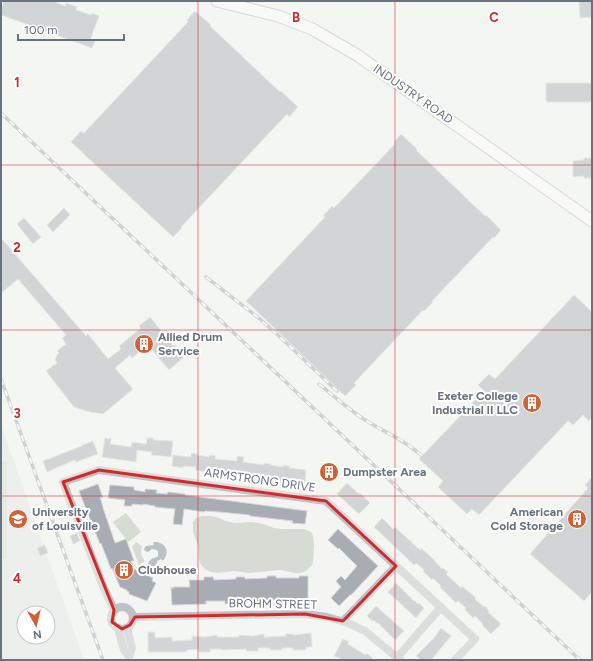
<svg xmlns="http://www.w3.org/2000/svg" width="593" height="661" font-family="Figtree,sans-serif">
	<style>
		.built { fill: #e5e6e5; fill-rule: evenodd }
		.green { fill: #d6dbd3 }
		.water { fill: #b9c2c6 }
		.building { fill: #a7adb3; stroke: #d6d6d4 }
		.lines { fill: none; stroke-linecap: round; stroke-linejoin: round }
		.major-casing { stroke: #b2b5b9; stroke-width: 13 }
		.minor { stroke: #bec1c5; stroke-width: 8 }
		.major { stroke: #fff; stroke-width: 11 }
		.rail-casing { stroke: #a2a6ab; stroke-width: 3.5 }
		.rail { stroke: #fff; stroke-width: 2; stroke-dasharray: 6; stroke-linecap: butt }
		.marked { fill: none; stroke: #d62828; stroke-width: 3; stroke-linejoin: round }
		.grid { fill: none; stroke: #d62828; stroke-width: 1; stroke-opacity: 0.55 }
		.labels { text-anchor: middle; stroke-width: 4; stroke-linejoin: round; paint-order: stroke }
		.street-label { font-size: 12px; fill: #67737f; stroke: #fff }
		.poi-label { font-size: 12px; font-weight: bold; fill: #67737f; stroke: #fff; text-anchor: start }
		.grid-label { font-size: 13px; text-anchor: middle; font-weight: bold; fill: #d62828; stroke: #fff; stroke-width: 4; stroke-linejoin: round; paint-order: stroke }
	</style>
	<rect width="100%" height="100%" fill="#f4f5f2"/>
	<path class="built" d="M1 425 84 660H1ZM24 613H48V637H24Z"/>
	<g class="green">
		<rect x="1" y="461" width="6" height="98"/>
		<path d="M126 513 141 532 128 542 113 522Z"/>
		<path d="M202 516H209L217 517 225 521 235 523 252 522 263 524 274 528 283 529H304L311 532 313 536 314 545 313 562 312 565 306 571 300 573H295L280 570 249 573 234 571 218 573 211 572 206 570 202 566 199 561 198 546 193 532V522L196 518Z"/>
		<path d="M136 542 142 546C140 552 141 556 145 561L139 565 132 547Z"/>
	</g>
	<path class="water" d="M153 542C165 541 171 551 163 561L161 559 157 561 156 568 151 569 145 565 148 564C151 556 153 560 158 556V552L157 550 152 549 148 552 145 551 144 549 146 546 154 545Z"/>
	<g class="building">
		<path d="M4 1H53L65 6 66 3 77 7 76 10 91 15 92 13 99 16 90 40 95 41 92 48 1 15V9Z"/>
		<path d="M579 1H592V17L580 18Z"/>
		<path d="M195 11 211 25 210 26 280 92 281 91 298 107 289 117 287 114 181 227 182 228 173 237 71 142 81 131 84 133 188 22 187 20Z"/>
		<rect x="546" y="83" width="46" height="19"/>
		<path d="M401 134 417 149 416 150 485 216 486 215 501 230 494 238 493 237 432 301 433 302 424 311 423 310 354 383 356 385 345 396 246 301 325 217 323 216 332 206 334 208 395 144 394 142Z"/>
		<path d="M584 158H592V178H584V176L573 177V161L584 160Z"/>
		<path d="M64 208 70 215 53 232 47 225Z"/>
		<path d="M24 218 41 237 33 244 17 224Z"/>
		<path d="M1 238 86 336 88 334 108 359 121 349 119 346 141 328 139 326 150 317 173 346 175 345 185 356 184 357 169 370 148 345 132 358 130 355 115 368 133 389 103 414 90 412 74 407 46 371 57 363 55 359 57 357 56 356 59 353 57 351 66 344 62 338 66 335 18 279 1 293Z"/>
		<path d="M574 295 592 312V417L589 421 583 415 573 425 568 421 479 515 472 509 467 514 438 487 443 481 419 459 484 391 478 385 489 374 495 379Z"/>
		<path d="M105 438 111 439 110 444 131 447 132 442 146 444 147 438H153V440L173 441 171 457 151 455 152 452 137 450 136 462 102 457Z"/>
		<path d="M93 441 98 454 76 462 75 460 70 462 47 472 43 461 82 446V445Z"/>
		<path d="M191 453 197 454V455L209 457V455L216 456 215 459 237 461V456L244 457 243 462 264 465V463L271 464 270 465 283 467V465L289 466V468L306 470 305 484 292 482V480L281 479V481L269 480V477L258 476V478L235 475 218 472V470L207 469V472L195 470 196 467 184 466 183 468 172 466 173 455 191 457Z"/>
		<path d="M592 477V592L584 601 530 554 588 488 585 485Z"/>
		<path d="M347 483 359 494 360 493 370 503 359 514 337 494Z"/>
		<path d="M98 484 103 498 100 497 103 507V508L115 543 126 539 134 561H131L134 569 153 578 152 581 156 583 147 601 129 594V592L127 591V590L120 587 112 568 111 569 101 543 100 544 79 491Z"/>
		<path d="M110 485 134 487V490L145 492V489L157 490 156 493 167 494 168 492 185 494V495L307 511 305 524 292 523 293 521 250 516V515L220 512 205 511 204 512 184 509 182 525 173 524 175 509 155 507V506L143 504V505L132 504V506H124L125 500 108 498Z"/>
		<path d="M382 518 393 529 395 527 420 550 421 548 430 556 442 569 443 568 448 572 446 574 461 588 462 586 476 598 475 599 484 607 485 606 489 611 488 612 501 624 491 634 482 625 483 624 475 616 473 618 465 610 466 608 458 601 456 603 440 587 441 586 433 578 432 580 423 571 424 570 416 563 414 565 374 527Z"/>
		<path d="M338 529 378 566 351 595H350L339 606 331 598 341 587 336 581 341 576 345 580 357 566 339 548 338 549 328 540Z"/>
		<path d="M77 533 80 541 73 544 70 536Z"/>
		<path d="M45 545 48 553 40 556 37 548Z"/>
		<path d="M267 576H276V578H299V576H308V600H300V602H288V600H269V603H256V601L253 600 237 601V603L225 604V601H206V604L172 605 171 587 174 589 173 587H190L189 580H204V577H213L214 580 236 579V577H245V579L267 578Z"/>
		<path d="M396 583 414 601V600L418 604 419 603 424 608 416 618 388 592Z"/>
		<path d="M376 606 404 631 395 640 378 623V624L373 620 372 621 367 616Z"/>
		<path d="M441 628 451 636 431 660H421L416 656 434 638Z"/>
		<path d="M148 632H155V638L172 637V641L192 640V636L204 637 217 635V637H239V635L252 636 264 634V637L286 636V634H293V635L311 633 312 647H306V650H293V648H282V650H270V648H258V651H246V649L221 650V649H210V652H198V649L187 650V652H148Z"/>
		<path d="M343 639 349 642 348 644 365 655 367 653 374 660H343L334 656Z"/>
	</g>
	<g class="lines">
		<defs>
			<path id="major" d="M217 1 278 16 312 29 357 55 592 221"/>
		</defs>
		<use href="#major" class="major-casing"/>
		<g class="minor">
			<circle cx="122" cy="618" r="11"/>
			<path d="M114 610 103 586 63 482 99 470 326 501 475 639 455 660"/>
			<path d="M133 617 305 614 327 617 348 623 365 631 400 660"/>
			<path d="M343 621 396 566"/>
			<path d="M118 628 124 650 129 657 132 648 127 628"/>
			<path d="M395 660 441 607"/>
		</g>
		<use href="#major" class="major"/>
		<defs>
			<g id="rail">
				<path d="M1 113 580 660"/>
				<path d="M206 277 260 319 280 337 337 391"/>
				<path d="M1 379 103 660"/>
				<path d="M319 384C334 396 348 409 365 420 384 432 405 440 422 456"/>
			</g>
		</defs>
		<use href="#rail" class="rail-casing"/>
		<use href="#rail" class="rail"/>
	</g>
	<path d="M0 0H593V661H0ZM99 470 326 501 396 566 343 621 305 614 135 617 130 625 122 629 112 622 114 610 63 482Z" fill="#f4f5f2" fill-opacity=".55" fill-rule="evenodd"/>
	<path class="marked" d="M99 470 326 501 396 566 343 621 305 614 135 617 130 625 122 629 112 622 114 610 63 482Z"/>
	<path class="grid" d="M198 1V660M395 1V660M1 165H592M1 330H592M1 496H592"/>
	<defs>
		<symbol id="building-disc" viewBox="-11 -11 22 22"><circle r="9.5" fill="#cf6337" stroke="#fff"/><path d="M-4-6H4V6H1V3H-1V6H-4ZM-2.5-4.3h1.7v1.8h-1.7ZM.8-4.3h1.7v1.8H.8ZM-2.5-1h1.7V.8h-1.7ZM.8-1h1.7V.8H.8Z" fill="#fff"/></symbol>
		<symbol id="university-disc" viewBox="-11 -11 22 22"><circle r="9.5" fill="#cf6337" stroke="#fff"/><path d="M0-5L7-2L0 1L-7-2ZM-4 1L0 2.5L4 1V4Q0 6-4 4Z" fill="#fff"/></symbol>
	</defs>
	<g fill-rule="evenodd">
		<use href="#building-disc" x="133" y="333" width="22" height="22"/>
		<use href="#building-disc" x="521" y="392" width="22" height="22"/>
		<use href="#building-disc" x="318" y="461" width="22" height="22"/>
		<use href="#university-disc" x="7" y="508" width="22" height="22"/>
		<use href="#building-disc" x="566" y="508" width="22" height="22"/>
		<use href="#building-disc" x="113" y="559" width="22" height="22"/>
	</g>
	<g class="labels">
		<g class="street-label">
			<text transform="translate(413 94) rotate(35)" y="4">INDUSTRY ROAD</text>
			<text transform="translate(260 480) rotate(8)" y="4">ARMSTRONG DRIVE</text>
			<text transform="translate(273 604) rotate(1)" y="4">BROHM STREET</text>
		</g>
		<g class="poi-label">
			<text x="158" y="341">Allied Drum<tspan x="158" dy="14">Service</tspan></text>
			<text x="518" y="400" text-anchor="end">Exeter College<tspan x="518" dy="14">Industrial II LLC</tspan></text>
			<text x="343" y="476">Dumpster Area</text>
			<text x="32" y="516">University<tspan x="32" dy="14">of Louisville</tspan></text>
			<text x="563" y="516" text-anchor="end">American<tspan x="563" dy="14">Cold Storage</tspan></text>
			<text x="138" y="574">Clubhouse</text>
		</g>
	</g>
	<g class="grid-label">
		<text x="296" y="22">B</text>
		<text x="494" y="22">C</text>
		<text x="17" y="87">1</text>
		<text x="17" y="252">2</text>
		<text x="17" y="418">3</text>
		<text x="17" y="583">4</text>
	</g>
	<rect width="593" height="661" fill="none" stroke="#67737f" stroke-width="4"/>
	<g transform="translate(36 625) rotate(172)"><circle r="19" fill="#ffffff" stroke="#c2c7cc"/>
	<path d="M0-3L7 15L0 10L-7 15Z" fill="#cf6337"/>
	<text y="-6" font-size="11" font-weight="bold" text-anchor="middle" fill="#67737f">N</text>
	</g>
	<path d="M18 34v6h106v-6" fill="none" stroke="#67737f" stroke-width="2"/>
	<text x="24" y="34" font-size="12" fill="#67737f" stroke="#ffffff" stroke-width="3" paint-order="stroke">100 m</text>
</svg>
